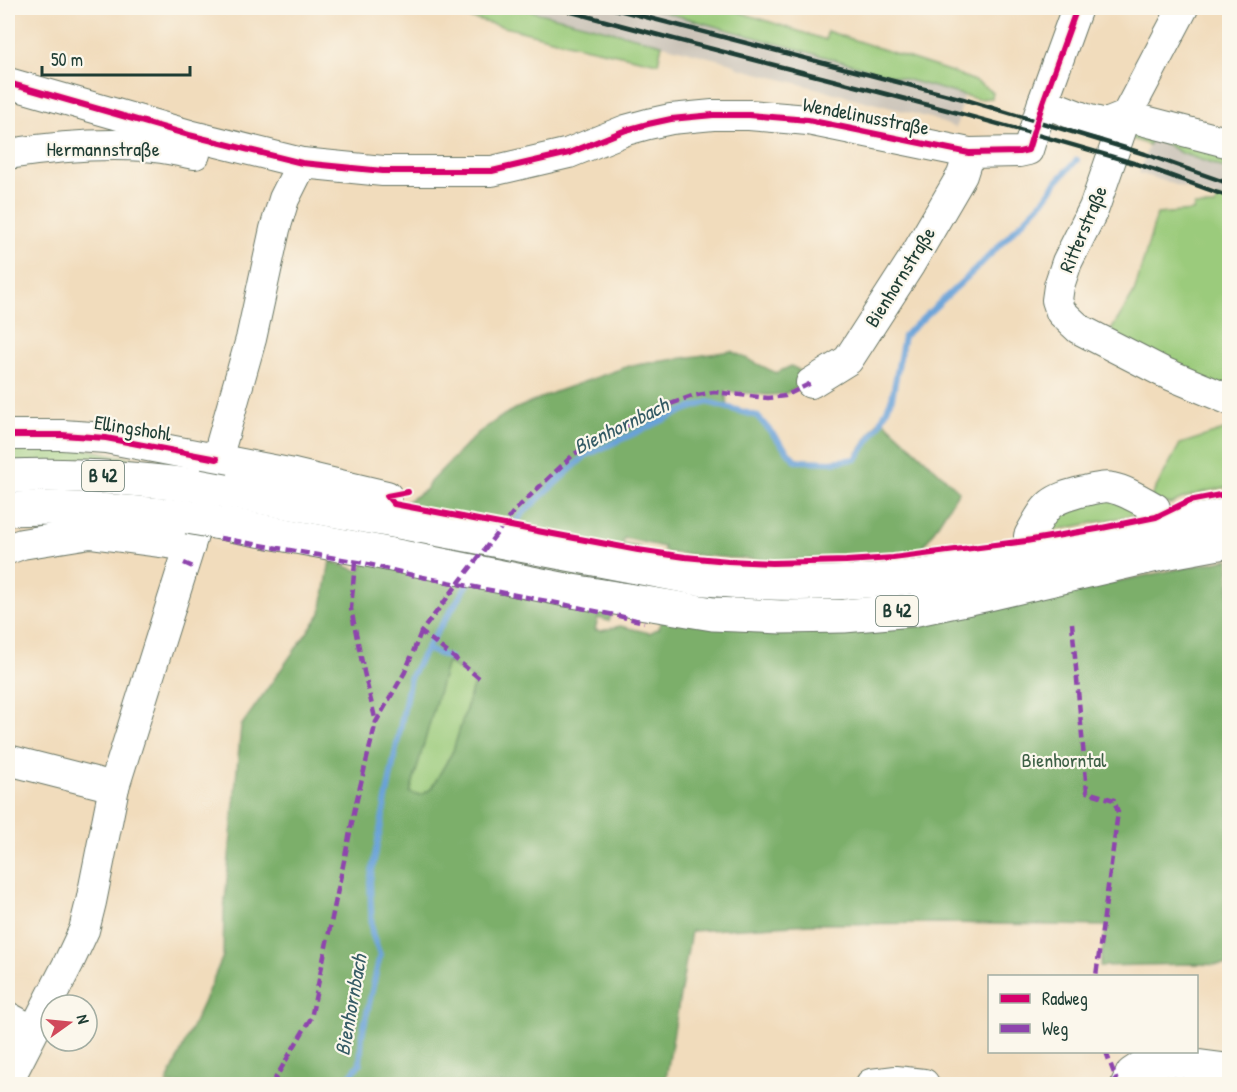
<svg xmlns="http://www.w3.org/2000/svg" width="1237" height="1092" font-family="'Patrick Hand',sans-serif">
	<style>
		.industrial { fill: #cac3b8 }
		.green { fill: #9bcb7b; stroke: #5d8458; stroke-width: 1.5 }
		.forest { fill: #7caf6b; stroke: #4e7650; stroke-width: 1.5; fill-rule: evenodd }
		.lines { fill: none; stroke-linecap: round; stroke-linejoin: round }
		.stream { stroke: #69a2d8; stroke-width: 6 }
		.minor-casing { stroke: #687564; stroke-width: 32 }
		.highway-casing { stroke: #687564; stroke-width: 35 }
		.minor { stroke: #fff; stroke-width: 30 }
		.highway { stroke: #fff; stroke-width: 33 }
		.rail { stroke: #1f3d34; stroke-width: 4.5 }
		.highway-bridge-casing { stroke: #687564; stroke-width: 35; stroke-linecap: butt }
		.highway-bridge { stroke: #fff; stroke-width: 33 }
		.quiet { stroke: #8e44ad; stroke-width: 4.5; stroke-dasharray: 9 4.5; stroke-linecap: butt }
		.cycleway-casing { stroke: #fbf7ec; stroke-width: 10 }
		.cycleway { stroke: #d6006c; stroke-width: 6 }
		.labels { text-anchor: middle; stroke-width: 4.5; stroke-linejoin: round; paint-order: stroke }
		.shield { fill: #fbf7ec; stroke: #61756b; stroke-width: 1.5 }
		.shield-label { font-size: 18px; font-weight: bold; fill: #1f3d34 }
		.street-label { font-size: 20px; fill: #1f3d34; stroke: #fbf7ec }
		.park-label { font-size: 20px; fill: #3e6046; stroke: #fbf7ec }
		.water-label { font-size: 21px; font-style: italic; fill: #355b65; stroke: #fbf7ec }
	</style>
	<rect width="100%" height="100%" fill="#fbf7ec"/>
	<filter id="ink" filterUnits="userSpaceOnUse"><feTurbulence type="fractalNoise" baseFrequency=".0167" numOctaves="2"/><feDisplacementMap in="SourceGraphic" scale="12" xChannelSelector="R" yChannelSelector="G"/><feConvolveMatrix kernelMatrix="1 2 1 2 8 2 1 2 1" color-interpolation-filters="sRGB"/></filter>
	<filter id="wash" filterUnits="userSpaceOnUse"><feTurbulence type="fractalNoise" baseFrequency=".008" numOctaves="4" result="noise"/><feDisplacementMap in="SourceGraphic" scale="24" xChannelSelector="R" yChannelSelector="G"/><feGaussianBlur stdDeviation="1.35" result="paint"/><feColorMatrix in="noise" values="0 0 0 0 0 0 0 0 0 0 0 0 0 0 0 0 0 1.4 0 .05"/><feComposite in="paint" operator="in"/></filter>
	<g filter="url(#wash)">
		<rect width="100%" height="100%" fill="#f1dcbc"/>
		<g class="industrial">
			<path d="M520 8H650L964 95 963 99 956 128 930 118 738 68 732 63Z"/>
			<path d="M1151 139 1168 145 1181 153 1229 170V202L1139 173Z"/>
		</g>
		<g class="green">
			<path d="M430 8H520L662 44 658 63 579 46Z"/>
			<path d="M650 8H727L826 40 827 31 955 73 977 82 993 92 992 98 977 99Z"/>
			<path d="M1135 127 1229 153V170L1181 153 1168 145 1151 139 1149 145 1132 139Z"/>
			<path d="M1218 198 1229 202V394L1107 337 1134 293 1157 214 1193 211 1194 206H1215Z"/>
			<path d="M1229 425V487L1203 492 1181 499 1171 504 1150 499 1180 444 1227 429Z"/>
			<path d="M8 439H36L155 463 108 458H80L78 464 8 463Z"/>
			<path d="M1114 495 1143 513 1041 533 1068 506Z"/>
			<path d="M447 661 475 680 453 751 431 789 421 795 410 793Z"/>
		</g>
		<path class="forest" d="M731 351 776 373 791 366 799 370 807 383 784 394 768 395 725 391 728 406 757 414 797 459 829 460 854 458 878 422 884 421 959 491 921 551C875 555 829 560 783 560 744 560 704 556 664 552V547L624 538 622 544 640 547 609 621 598 618 595 630 601 631 620 626 650 633 659 628 662 618 989 607 1229 559V965L1191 964 1100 966 1106 926 946 923 811 924 691 931 665 1084H166L203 1003 223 956 224 912 241 726 321 613 330 561 359 571 407 501 426 490 430 482 478 433 504 415 515 409 555 392 629 366ZM447 662 475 680 453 751 431 789 421 795 410 793Z"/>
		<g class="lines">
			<g class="stream">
				<path d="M507 532 525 511 585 456 685 410 708 402 757 416 796 461 831 462 856 459 880 424 892 398 904 336 978 267 1043 201 1058 180 1077 160"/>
				<path d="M426 649 450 658"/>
				<path d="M344 1084 360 1063 362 1035 380 955 372 933 370 881 410 678 426 649 470 581"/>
			</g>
		</g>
	</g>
	<g filter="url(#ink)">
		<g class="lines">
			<defs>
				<g id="minor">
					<path d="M1183 8 1126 116 1094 208 1067 262 1059 286 1057 300 1061 312 1079 329 1163 372 1230 400"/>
					<path d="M8 83 189 135 302 163 383 171H492L569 153 626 130 648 124 671 119 713 115H749L808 120 969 153 1019 152 1028 150 1043 102 1077 8"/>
					<path d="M1043 102 1086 119 1106 124 1126 116 1230 143"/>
					<path d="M8 154C53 147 99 143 145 146 162 147 179 151 195 154"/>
					<path d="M811 383 848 360 910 264 962 175 969 153"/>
					<path d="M8 435H62L106 438 294 474 387 496"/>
					<path d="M1029 536C1047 504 1048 500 1084 491 1093 489 1104 486 1112 488 1127 491 1142 501 1155 508"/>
					<path d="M8 549 22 544 90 533 190 546"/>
					<path d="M8 760 114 787"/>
					<path d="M8 1017 33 1031"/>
					<path d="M8 1081 69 962 84 930 91 902 114 787 217 459 251 339 275 229 284 199 302 163"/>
					<path d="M871 1084 896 1081 924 1084"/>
					<path d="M1126 1084 1131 1073 1146 1063 1161 1060 1230 1069"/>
				</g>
				<g id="highway">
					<path d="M8 476C72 473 135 478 198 486"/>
					<path d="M225 491 393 521 695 578C784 587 874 585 962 570 1052 554 1140 531 1230 515"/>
					<path d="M8 509C68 506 128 512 188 517"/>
					<path d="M215 522 372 551 566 590 713 614 781 617 844 616 912 610 984 595 1170 552 1230 541"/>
				</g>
			</defs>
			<use href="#minor" class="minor-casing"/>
			<use href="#highway" class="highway-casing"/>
			<use href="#minor" class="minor"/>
			<use href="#highway" class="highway"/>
			<g class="rail">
				<path d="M557 8C751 61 947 106 1140 165 1170 175 1200 187 1230 197"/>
				<path d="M611 8 963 99 1145 154 1230 184"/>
			</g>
			<defs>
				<g id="highway-bridge">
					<path d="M198 486 225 491"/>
					<path d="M188 517 215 522"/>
				</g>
			</defs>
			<use href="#highway-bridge" class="highway-bridge-casing"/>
			<use href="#highway-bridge" class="highway-bridge"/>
			<g class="quiet">
				<path d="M220 538 364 563 412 575 562 604 619 616 644 622"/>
				<path d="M355 562 351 609 364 672 376 722"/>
				<path d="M184 563 193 567"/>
				<path d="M1072 623 1087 792 1114 800 1118 812 1096 976"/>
				<path d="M479 678 432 640 421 632 514 511 574 454 660 408 692 396 714 392 768 398 785 396 811 383"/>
				<path d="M1106 1052 1118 1084"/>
				<path d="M272 1084 311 1018 357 799 376 722 405 672 421 632"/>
			</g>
			<defs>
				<g id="cycleway">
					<path d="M8 83 189 135 302 163 383 171H492L569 153 626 130 648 124 671 119 713 115H749L808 120 969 153 1019 152 1028 150 1043 102 1077 8"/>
					<path d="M8 435H62L106 438 217 459"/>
					<path d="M408 492 387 496 394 504 638 550 685 557 728 561 772 563 846 561 893 558 1026 541 1097 529 1156 517 1189 501 1230 493"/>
				</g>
			</defs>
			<use href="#cycleway" class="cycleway-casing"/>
			<use href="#cycleway" class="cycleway"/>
		</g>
	</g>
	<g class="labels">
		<g class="shield">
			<rect x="82" y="461" width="42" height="30" rx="4.5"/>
			<rect x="876" y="596" width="42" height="30" rx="4.5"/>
		</g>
		<g class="shield-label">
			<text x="103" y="482">B 42</text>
			<text x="897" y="617">B 42</text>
		</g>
		<g class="street-label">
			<text transform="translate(866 116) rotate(11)" y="7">Wendelinusstraße</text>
			<text x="103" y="156">Hermannstraße</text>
			<text transform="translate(1083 229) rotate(-67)" y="7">Ritterstraße</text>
			<text transform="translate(900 277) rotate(-58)" y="7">Bienhornstraße</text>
			<text transform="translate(133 428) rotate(9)" y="7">Ellingshohl</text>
		</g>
		<g class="park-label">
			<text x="1064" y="767">Bienhorntal</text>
		</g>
		<g class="water-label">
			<text transform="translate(621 426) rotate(-26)" y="7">Bienhornbach</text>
			<text transform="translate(351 1005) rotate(-80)" y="7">Bienhornbach</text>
		</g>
	</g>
	<rect width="1237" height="1092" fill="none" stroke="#fbf7ec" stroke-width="30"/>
	<rect x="988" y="975" width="210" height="78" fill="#fbf7ec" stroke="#a3ada2" stroke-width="1.5"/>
	<rect x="1000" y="994" width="30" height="9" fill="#d6006c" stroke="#a3ada2" stroke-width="1.5"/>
	<text x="1042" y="1005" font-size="18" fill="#1f3d34">Radweg</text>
	<rect x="1000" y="1024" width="30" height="9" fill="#8e44ad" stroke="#a3ada2" stroke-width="1.5"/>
	<text x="1042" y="1035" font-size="18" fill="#1f3d34">Weg</text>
	<g transform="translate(69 1023) rotate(75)"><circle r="28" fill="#fbf7ec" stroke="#a3ada2" stroke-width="1.5"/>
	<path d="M0-4.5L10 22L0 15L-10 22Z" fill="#d1495b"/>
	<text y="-9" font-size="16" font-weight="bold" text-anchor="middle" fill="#1f3d34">N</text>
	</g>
	<path d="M42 66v9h148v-9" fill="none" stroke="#1f3d34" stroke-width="3"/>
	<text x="51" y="66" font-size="18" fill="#1f3d34" stroke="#fbf7ec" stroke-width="4.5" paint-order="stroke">50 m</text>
</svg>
